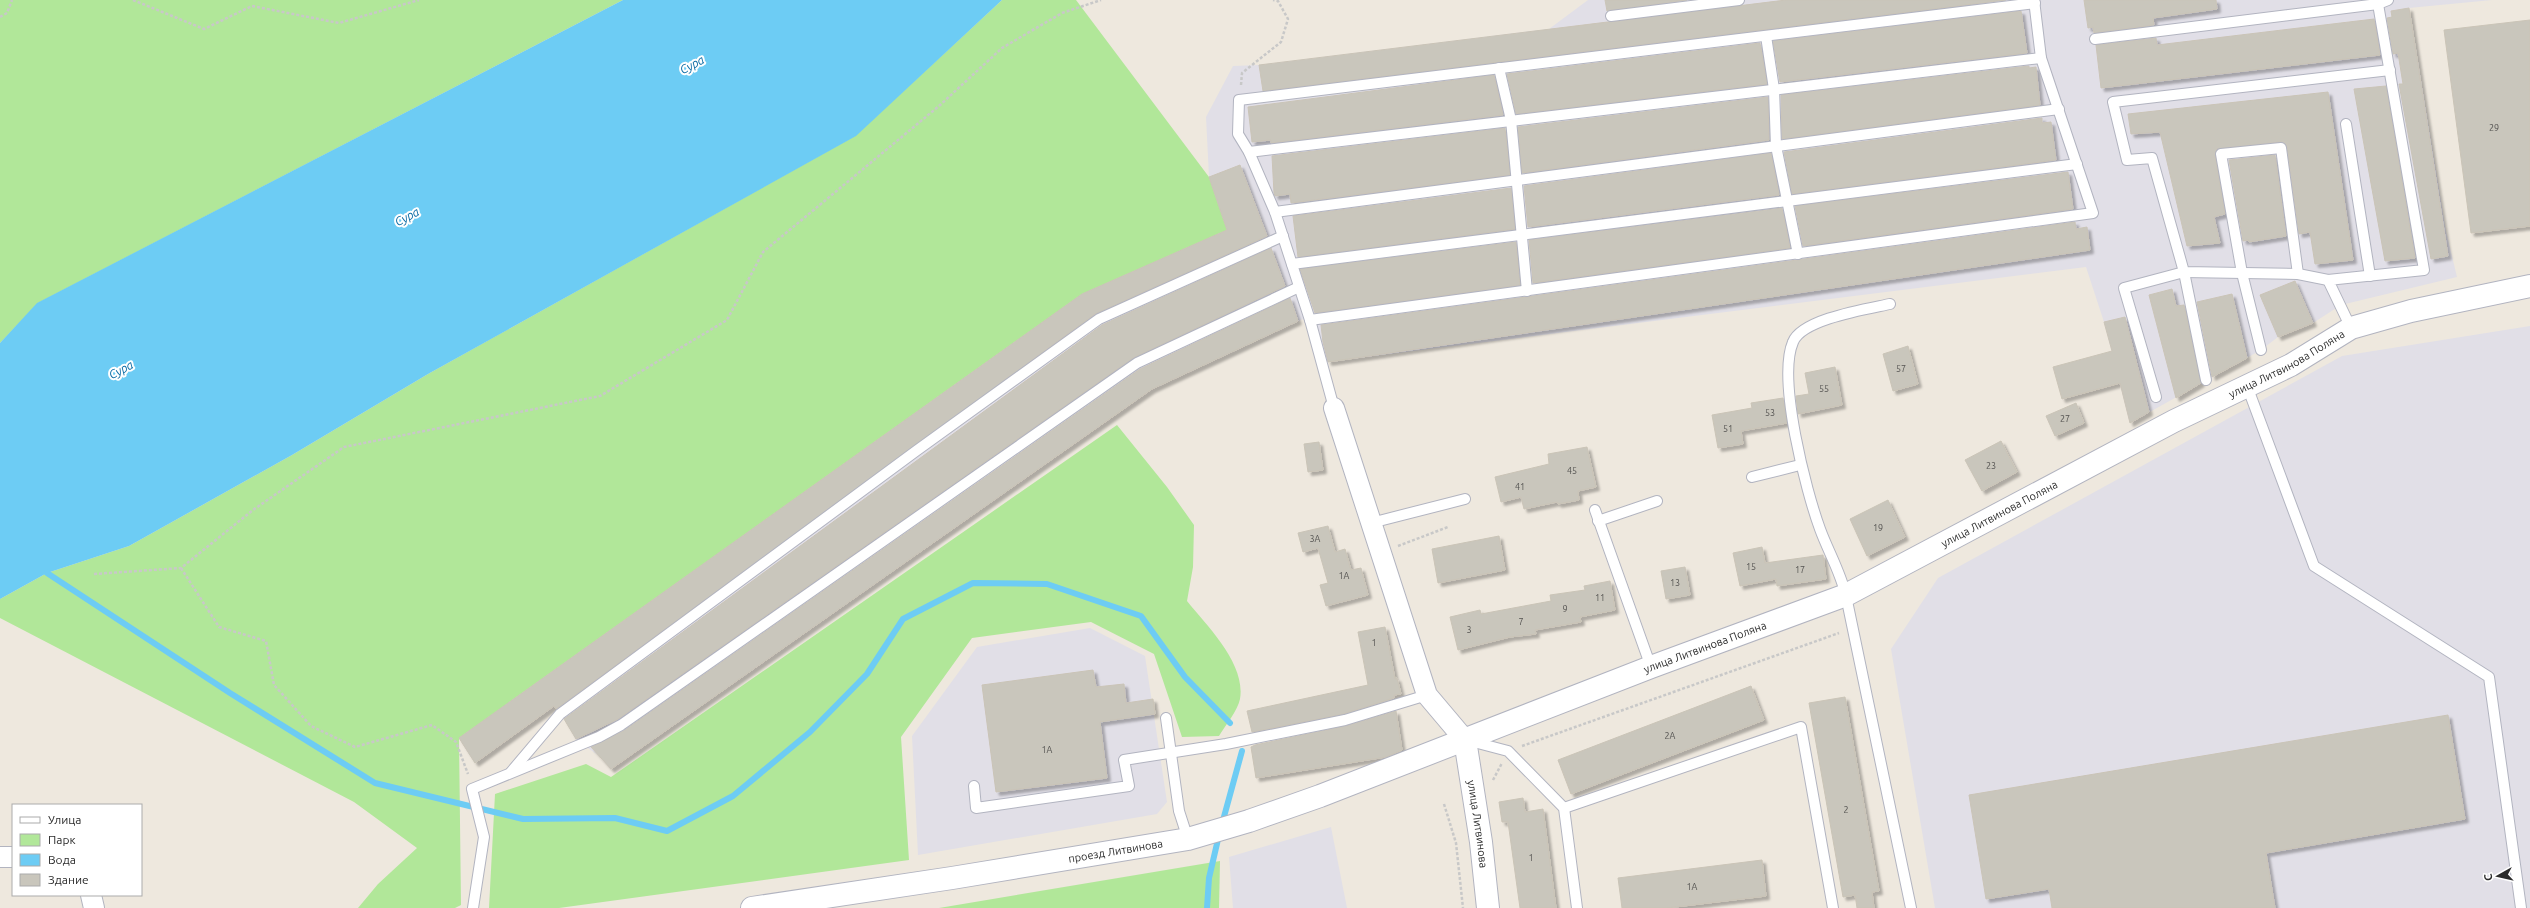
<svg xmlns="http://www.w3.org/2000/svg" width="2530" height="908" font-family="Ubuntu,sans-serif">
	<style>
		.industrial { fill: #e1dfe7 }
		.green { fill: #b1e799 }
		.water { fill: #6dccf4 }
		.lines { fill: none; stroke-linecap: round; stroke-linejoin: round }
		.stream { stroke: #6dccf4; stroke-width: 6 }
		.building { fill: #c9c6bc; stroke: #cac4b7; filter: url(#shadow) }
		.lane-casing { stroke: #b2b4c0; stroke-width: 12 }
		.street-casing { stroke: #b2b4c0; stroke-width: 22 }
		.secondary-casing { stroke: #b2b4c0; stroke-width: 24 }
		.path { stroke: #c8c8c8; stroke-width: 2.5; stroke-dasharray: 3 2; stroke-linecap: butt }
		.lane { stroke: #fff; stroke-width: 10 }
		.street { stroke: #fff; stroke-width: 20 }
		.secondary { stroke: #fff; stroke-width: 22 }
		.labels { text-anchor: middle; stroke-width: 4; stroke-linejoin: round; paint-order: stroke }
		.number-label { font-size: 9px; fill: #535250 }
		.street-label { font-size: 11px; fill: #2c2c2c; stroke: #fff }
		.water-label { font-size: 12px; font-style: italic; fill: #086aa4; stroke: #fff }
	</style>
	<defs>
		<filter id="shadow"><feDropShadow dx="3.5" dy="3.5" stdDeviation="1" flood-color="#0004"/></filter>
	</defs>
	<rect width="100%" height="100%" fill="#eee8de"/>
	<g class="industrial">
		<path d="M1588 0H2492L2409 8 2446 231 2457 277 2341 305 2313 323 2278 337 2261 350 2130 423 2104 322 2086 267 1325 362 1303 319 1152 389 611 769 598 755 576 740 556 704 475 763 459 738 1082 294 1227 231 1209 177 1206 117 1233 66 1259 65 1549 29Z"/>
		<path d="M2530 326V908H1935L1891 649 1938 578 2342 356Z"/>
		<path d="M1090 628 1145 656 1167 802 1157 814 918 855 912 736 977 647Z"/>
		<path d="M1331 827 1347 908H1233L1229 857Z"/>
	</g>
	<g class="green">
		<path d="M0 0H623L38 303 0 343Z"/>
		<path d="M1002 0H1076L1209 177 1227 230 1082 294 459 738 461 905 455 908H358L378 884 417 848 354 802 0 618V599L47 573 129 546 292 455 428 374 855 136Z"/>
		<path d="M1117 425 1167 487 1194 525 1193 567 1187 601C1208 627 1246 664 1240 699 1238 710 1225 726 1219 736L1182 737 1154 654 1091 622 972 638 901 737 909 860 559 908H489L495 794 586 764 611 777Z"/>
		<path d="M1220 861 1219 908H939Z"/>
	</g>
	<path class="water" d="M623 0H1002L856 136 428 374 292 455 129 546 47 573 0 599V343L37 303Z"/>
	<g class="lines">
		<g class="stream">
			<path d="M47 573 230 693 375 783 523 819 615 818 667 831 733 796 810 732 867 674 903 619 973 583 1047 584 1141 616 1185 677 1230 723"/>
			<path d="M1222 824 1242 751"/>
			<path d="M1207 908 1209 878 1219 835"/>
		</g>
	</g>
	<g class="building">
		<path d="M1605 0H1687L1607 11Z"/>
		<path d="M1786 0H2006L1263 91 1259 65Z"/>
		<path d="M2084 0H2216L2217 9 2153 18 2154 25 2094 33 2093 27 2088 28Z"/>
		<path d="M2409 8 2448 256 2431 259 2399 84H2403L2398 53 2393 54 2387 18 2392 17 2391 11Z"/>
		<path d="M2021 11 2027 53 1780 82 1773 41Z"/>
		<path d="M2374 19 2380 55 2101 88 2096 45 2156 38 2157 45Z"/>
		<path d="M2530 20V226L2471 233 2444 30Z"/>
		<path d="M1760 43 1767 84 1516 114 1507 74Z"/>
		<path d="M2029 66V68L2036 67 2040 105 1782 139 1781 95Z"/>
		<path d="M1494 75 1503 115 1271 143V140L1252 142 1248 107Z"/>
		<path d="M2386 86 2415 258 2385 261 2354 89Z"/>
		<path d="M2328 92 2353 260 2315 264 2310 232 2299 234 2287 147 2281 142 2217 149 2215 155 2225 214 2214 217 2220 243 2187 246 2160 132 2131 134 2128 114Z"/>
		<path d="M1768 97 1769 140 1522 173 1518 127Z"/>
		<path d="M2042 118V123L2051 122 2056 160 1792 194 1784 152Z"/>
		<path d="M1505 128 1510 175 1291 203 1290 194 1275 196 1274 193 1272 156Z"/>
		<path d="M1771 153 1779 195 1528 227 1524 186Z"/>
		<path d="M2275 155 2286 236 2249 242V240L2243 241 2229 160Z"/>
		<path d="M1240 165 1267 236 1095 314 556 709 554 706 475 763 459 738 1082 294 1227 230 1209 177Z"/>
		<path d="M2068 172 2073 209 1803 246 1795 206Z"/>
		<path d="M1511 188 1515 229 1298 257 1293 216Z"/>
		<path d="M1782 208 1790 248 1533 283 1529 240Z"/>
		<path d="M2075 222 2076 229 2087 227 2090 250 1328 362 1323 342 1321 325Z"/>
		<path d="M1516 242 1520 285 1315 313 1300 269Z"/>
		<path d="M1271 248 1285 286 1133 358 618 719 576 739 564 719 1102 325Z"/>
		<path d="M2295 281 2313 323 2278 337 2260 295Z"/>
		<path d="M2172 289 2176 306 2184 305 2201 383 2176 398 2149 295Z"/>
		<path d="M2232 294 2247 358 2212 377 2197 302Z"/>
		<path d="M1290 298 1298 321 1152 389 611 769 591 747 625 730 1140 369Z"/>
		<path d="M2125 317 2149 412 2130 423 2120 383 2062 399 2053 367 2112 351 2104 322Z"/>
		<path d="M1908 346 1918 384 1893 391 1883 354Z"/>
		<path d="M1835 367 1842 405 1798 414 1796 396 1809 394 1805 373Z"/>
		<path d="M1783 398 1787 423 1741 431 1743 444 1718 448 1712 415 1752 408 1751 403Z"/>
		<path d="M2076 403 2084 423 2055 436 2046 416Z"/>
		<path d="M2001 441 2017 472 1982 491 1965 460Z"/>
		<path d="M1319 442 1323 470 1308 472 1304 444Z"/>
		<path d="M1587 447 1596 487 1578 491 1579 500 1558 504 1557 502 1524 509 1521 497 1501 502 1495 477 1549 464 1548 454Z"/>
		<path d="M1888 500 1905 537 1867 556 1850 519Z"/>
		<path d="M1328 526 1335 552 1345 549 1351 570 1361 568 1368 595 1326 606 1320 585 1328 583 1318 548 1303 552 1298 533Z"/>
		<path d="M1499 536 1505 570 1438 583 1432 549Z"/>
		<path d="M1762 547 1765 563 1823 555 1826 579 1777 586 1776 579 1740 586 1733 553Z"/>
		<path d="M1685 567 1690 595 1666 599 1661 571Z"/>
		<path d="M1610 581 1615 610 1580 617 1581 622 1535 630 1536 634 1510 637 1458 650 1450 617 1480 610 1481 614 1551 601 1550 595 1585 590 1584 586Z"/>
		<path d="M1385 627 1395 679 1397 678 1401 694 1394 695V698L1343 714 1252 732 1247 711 1368 685 1358 632Z"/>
		<path d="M1093 670 1096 687 1124 684 1126 703 1153 699 1155 714 1100 722 1107 778 996 792 982 685Z"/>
		<path d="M1751 686 1764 720 1571 794 1558 760Z"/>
		<path d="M1845 697 1879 891 1872 892 1874 908H1857L1855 895 1843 897 1809 703Z"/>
		<path d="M1396 711 1402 750 1386 757 1256 778 1251 747 1255 745 1346 726Z"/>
		<path d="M2448 715 2465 819 2266 853 2275 908H2052L2049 889 1986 899 1969 795Z"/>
		<path d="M1523 798 1525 812 1543 809 1556 908H1520L1508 822H1502L1499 802Z"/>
		<path d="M1762 860 1766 896 1667 908H1622L1618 878Z"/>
	</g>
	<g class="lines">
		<defs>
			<g id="lane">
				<path d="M1611 16 1739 0"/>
				<path d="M1766 36 1774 89 1776 146 1798 254"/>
				<path d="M2095 39 2378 4"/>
				<path d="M1499 68 1511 120 1527 291"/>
				<path d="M2346 124 2370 276"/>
				<path d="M1249 152 2041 58"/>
				<path d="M1275 212 2059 109"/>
				<path d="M1292 264 2077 164"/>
				<path d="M2328 280 2298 274 2184 272 2152 158 2127 160 2113 102 2390 70"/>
				<path d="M1890 304C1867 309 1802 319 1793 342 1777 379 1806 491 1820 529 1828 551 1841 573 1846 596 1868 700 1889 804 1911 908"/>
				<path d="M1310 320 2093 213 2041 58 2034 0"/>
				<path d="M2351 328 2328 280 2424 270 2378 4 2388 0"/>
				<path d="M2261 350 2242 273 2221 154 2281 148 2298 274"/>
				<path d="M2247 386 2314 566 2489 677 2521 908"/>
				<path d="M2156 397 2124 288 2184 272 2206 380"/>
				<path d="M1334 408 1310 320 1275 212 1249 152 1238 134 1239 100 2035 3"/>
				<path d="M1752 477 1800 465"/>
				<path d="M1595 510 1651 667"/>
				<path d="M1598 521 1657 501"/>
				<path d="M1371 523 1465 499"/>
				<path d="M1166 718 1179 811 1188 839"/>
				<path d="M1470 741 1508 751 1564 808 1577 908"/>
				<path d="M511 772 560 714 916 451 1099 319 1283 236"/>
				<path d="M974 786 976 808 1129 786 1124 760 1226 744 1345 720 1427 695"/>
				<path d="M1564 808 1801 727 1833 908"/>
				<path d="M473 908 484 837 472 789 599 737 621 725 1137 363 1299 287"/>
			</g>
			<g id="street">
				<path d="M1334 408 1427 695 1465 740"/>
				<path d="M0 857H13"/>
				<path d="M91 895 94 908"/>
			</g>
			<g id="secondary">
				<path id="s1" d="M1465 740 1481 842 1488 908"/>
				<path id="s2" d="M752 908 952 878 1188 839 1249 821 1320 796 1651 667 1846 595 2174 421 2291 365 2351 328 2411 311 2530 286"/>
			</g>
		</defs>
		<use href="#lane" class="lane-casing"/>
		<use href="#street" class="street-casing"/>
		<use href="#secondary" class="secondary-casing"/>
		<g class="path">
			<path d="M133 0 204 29 252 6 339 23 419 0"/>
			<path d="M0 17 7 13 12 0"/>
			<path d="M1241 85 1242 73 1281 42 1288 19 1278 1 1273 0"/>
			<path d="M1398 546 1448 527"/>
			<path d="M181 568 219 627 266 641 274 685 311 726 355 747 432 725 456 742 468 774"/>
			<path d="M94 574 181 568 253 510 344 447 600 396 727 320 763 252 939 106 1002 48 1062 13 1101 0"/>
			<path d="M1522 746 1839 633"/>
			<path d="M1493 780 1502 763"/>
			<path d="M1444 804 1456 843 1463 908"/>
		</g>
		<use href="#lane" class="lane"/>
		<use href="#street" class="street"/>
		<use href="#secondary" class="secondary"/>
	</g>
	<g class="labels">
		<g class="number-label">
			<text x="2494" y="131">29</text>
			<text x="1901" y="372">57</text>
			<text x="1824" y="392">55</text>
			<text x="1770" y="416">53</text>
			<text x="2065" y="422">27</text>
			<text x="1728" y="432">51</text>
			<text x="1991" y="469">23</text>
			<text x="1572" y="474">45</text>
			<text x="1520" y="490">41</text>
			<text x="1878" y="531">19</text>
			<text x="1315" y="542">3А</text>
			<text x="1751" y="570">15</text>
			<text x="1800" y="573">17</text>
			<text x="1344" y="579">1А</text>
			<text x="1675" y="586">13</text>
			<text x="1600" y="601">11</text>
			<text x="1565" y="612">9</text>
			<text x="1521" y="625">7</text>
			<text x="1469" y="633">3</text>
			<text x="1374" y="646">1</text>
			<text x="1670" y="739">2А</text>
			<text x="1047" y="753">1А</text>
			<text x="1846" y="813">2</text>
			<text x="1531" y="861">1</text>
			<text x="1692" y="890">1А</text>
		</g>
		<g class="street-label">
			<text dy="4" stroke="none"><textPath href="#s2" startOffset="1641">улица Литвинова Поляна</textPath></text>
			<text dy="4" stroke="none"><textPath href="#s2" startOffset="1317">улица Литвинова Поляна</textPath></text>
			<text dy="4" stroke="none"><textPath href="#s2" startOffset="993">улица Литвинова Поляна</textPath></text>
			<text dy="4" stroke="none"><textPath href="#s1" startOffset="85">улица Литвинова</textPath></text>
			<text dy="4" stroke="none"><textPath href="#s2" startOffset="368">проезд Литвинова</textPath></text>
		</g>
		<g class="water-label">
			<text transform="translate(692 65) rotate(-28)" y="4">Сура</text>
			<text transform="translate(407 217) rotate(-28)" y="4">Сура</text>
			<text transform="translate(121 370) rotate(-28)" y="4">Сура</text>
		</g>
	</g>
	<rect x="12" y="804" width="130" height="92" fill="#ffffff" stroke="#ababab"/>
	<rect x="20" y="817" width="20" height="6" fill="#ffffff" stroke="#ababab"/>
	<text x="48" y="824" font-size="12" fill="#2c2c2c">Улица</text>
	<rect x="20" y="834" width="20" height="12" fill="#b1e799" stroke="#ababab"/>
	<text x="48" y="844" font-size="12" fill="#2c2c2c">Парк</text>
	<rect x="20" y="854" width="20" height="12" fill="#6dccf4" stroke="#ababab"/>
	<text x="48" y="864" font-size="12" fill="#2c2c2c">Вода</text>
	<rect x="20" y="874" width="20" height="12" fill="#c9c6bc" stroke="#ababab"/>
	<text x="48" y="884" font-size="12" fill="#2c2c2c">Здание</text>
	<g transform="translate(2498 876) rotate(262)" stroke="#ffffff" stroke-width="3" paint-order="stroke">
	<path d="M0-3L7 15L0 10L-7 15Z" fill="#2c2c2c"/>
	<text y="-6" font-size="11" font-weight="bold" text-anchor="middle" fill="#2c2c2c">С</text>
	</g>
</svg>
